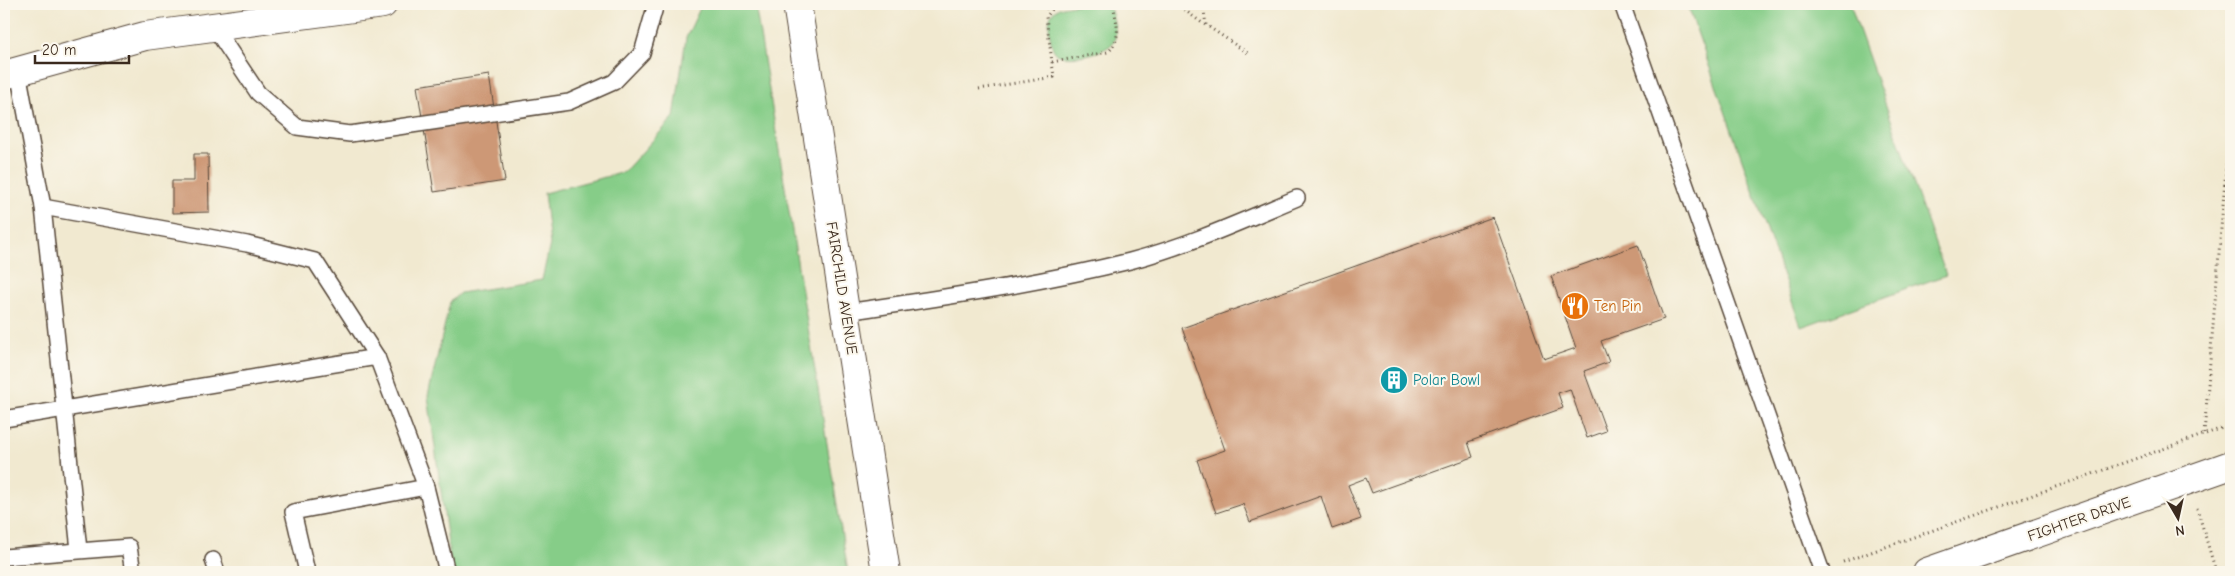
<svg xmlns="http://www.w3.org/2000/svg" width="2235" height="576" font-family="'Comic Neue',sans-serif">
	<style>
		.green { fill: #86cd88; stroke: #607c53 }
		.building { fill: #cd9876 }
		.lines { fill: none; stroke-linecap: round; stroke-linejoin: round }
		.service-casing { stroke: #564739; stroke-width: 18 }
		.minor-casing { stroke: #564739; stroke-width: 30 }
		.path { stroke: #564739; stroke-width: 3; stroke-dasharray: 1 4; stroke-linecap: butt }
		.service { stroke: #fff; stroke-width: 15 }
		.minor { stroke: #fff; stroke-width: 28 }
		.labels { text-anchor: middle; stroke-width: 4; stroke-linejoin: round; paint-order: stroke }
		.street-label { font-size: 15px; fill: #3b2a1e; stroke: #fbf7ec }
		.food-label { font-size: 15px; fill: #c56008; stroke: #fbf7ec; text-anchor: start }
		.culture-label { font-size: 15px; fill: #0d838f; stroke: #fbf7ec; text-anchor: start }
	</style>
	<rect width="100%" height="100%" fill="#fbf7ec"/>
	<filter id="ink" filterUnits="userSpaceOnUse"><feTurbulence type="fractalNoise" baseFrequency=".02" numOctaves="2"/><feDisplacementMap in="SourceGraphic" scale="10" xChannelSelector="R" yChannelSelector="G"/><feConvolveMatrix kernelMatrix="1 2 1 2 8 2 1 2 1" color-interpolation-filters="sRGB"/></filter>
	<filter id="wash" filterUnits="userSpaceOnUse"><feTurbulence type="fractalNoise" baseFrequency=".0096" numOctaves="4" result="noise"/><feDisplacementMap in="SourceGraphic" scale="20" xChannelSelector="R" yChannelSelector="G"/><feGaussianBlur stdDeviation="1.12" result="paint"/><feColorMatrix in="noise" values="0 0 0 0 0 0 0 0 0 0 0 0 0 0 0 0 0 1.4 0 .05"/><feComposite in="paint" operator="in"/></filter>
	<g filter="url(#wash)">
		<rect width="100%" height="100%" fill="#f1e9d0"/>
		<g class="green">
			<path d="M702 4H755L848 572H452L428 396 450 302 460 293 542 280 550 244 544 193 624 172 674 117 686 38Z"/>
			<path d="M1084 4H1103L1111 10C1113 19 1118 33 1114 41 1109 53 1068 61 1057 54 1052 50 1051 42 1050 36 1045 6 1059 7 1084 4Z"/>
			<path d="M1693 4H1850L1946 275 1801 327 1688 6Z"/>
		</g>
		<g id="blocks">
			<g class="building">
				<path d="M489 75 505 181 434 192 417 86Z"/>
				<path d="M194 154H208L209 212 172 213V181H194Z"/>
				<path d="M1493 217 1544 359 1576 348 1551 276 1638 245 1664 319 1601 341 1609 362 1584 371 1606 431 1587 438 1570 389 1558 393 1563 408 1468 442 1473 457 1372 493 1366 478 1348 485 1361 519 1332 529 1321 496 1250 522 1243 504 1216 513 1197 460 1225 450 1182 328Z"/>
			</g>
		</g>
	</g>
	<g filter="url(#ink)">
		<use href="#blocks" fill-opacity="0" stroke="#564739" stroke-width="1"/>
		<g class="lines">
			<defs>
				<g id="service">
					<path d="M1622 4 1822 572"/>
					<path d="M214 27 258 93 297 127 350 134 569 102 614 82 642 53 656 4"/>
					<path d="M18 71 43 207 79 550"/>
					<path d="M43 207 247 244 315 261 377 357"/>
					<path d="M846 312C941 298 1036 284 1130 261 1187 246 1242 221 1297 198"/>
					<path d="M4 419 377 357 426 487 447 572"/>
					<path d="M4 557 129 547 133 572"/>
					<path d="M213 560 217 572"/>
					<path d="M307 572 293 512 426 487"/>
				</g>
				<g id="minor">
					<path d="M797 4 886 572"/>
					<path d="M4 75 145 36 383 4"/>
					<path d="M1927 572 2231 465"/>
				</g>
			</defs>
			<use href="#service" class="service-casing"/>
			<use href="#minor" class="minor-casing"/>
			<g class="path">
				<path d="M1044 4 1049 11"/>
				<path d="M1176 4 1205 25"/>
				<path d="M1203 4 1206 25 1249 54"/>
				<path d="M1052 62 1108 52C1123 39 1116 21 1113 4"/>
				<path d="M979 89 1054 77 1046 17 1055 6 1061 4"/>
				<path d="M2204 434 2231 108"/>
				<path d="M2197 508 2216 572"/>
				<path d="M1843 562 2231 425"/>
			</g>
			<use href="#service" class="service"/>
			<use href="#minor" class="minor"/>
		</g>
	</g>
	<defs>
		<symbol id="restaurant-disc" viewBox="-11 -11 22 22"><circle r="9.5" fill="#e8710a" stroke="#fbf7ec"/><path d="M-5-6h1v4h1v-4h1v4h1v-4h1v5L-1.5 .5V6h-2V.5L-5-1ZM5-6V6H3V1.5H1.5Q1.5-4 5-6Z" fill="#fff"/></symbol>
		<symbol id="building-disc" viewBox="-11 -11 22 22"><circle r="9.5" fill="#0f9aa8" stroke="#fbf7ec"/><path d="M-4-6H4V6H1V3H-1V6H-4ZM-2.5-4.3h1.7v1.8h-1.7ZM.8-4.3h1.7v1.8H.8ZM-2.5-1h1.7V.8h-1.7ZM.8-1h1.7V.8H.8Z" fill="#fff"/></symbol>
	</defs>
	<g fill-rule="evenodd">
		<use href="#restaurant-disc" x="1559" y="290" width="32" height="32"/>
		<use href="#building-disc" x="1378" y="364" width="32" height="32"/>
	</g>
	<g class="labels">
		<g class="street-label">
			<text transform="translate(842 288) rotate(81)" y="5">FAIRCHILD AVENUE</text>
			<text transform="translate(2079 519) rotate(-19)" y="5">FIGHTER DRIVE</text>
		</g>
		<g class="food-label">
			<text x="1594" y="311">Ten Pin</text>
		</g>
		<g class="culture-label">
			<text x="1413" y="385">Polar Bowl</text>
		</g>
	</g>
	<rect width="2235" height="576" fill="none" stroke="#fbf7ec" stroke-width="20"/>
	<g transform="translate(2178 518) rotate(171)" stroke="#fbf7ec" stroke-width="4" paint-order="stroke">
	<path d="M0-4L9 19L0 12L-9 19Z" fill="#3b2a1e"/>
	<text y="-8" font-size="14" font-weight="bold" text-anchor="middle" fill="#3b2a1e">N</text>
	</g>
	<path d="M35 55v8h94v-8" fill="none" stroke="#3b2a1e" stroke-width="2.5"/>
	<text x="42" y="55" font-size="15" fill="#3b2a1e" stroke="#fbf7ec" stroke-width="4" paint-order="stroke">20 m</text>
</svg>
